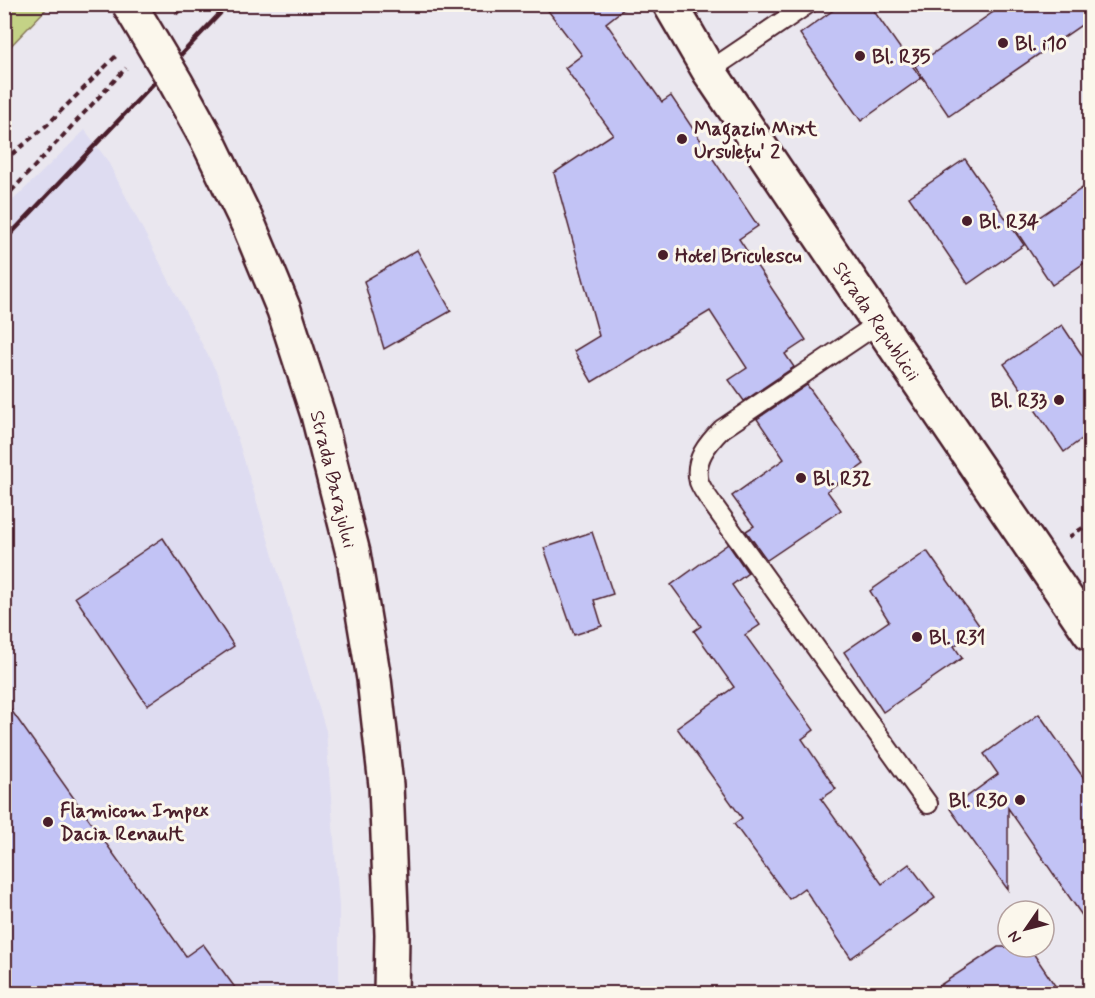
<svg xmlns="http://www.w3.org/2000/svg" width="1095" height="998" font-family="Mynerve,sans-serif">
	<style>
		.built { fill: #dedcf1 }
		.green { fill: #c4d286; stroke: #877858; stroke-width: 1.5 }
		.building { fill: #c2c3f5; stroke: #4a1f2b; stroke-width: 1.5 }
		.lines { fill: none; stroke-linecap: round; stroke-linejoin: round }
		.service-casing { stroke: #4a1f2b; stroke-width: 22 }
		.secondary-casing { stroke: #4a1f2b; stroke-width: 38 }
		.trunk-casing { stroke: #4a1f2b; stroke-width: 38 }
		.path { stroke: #4a1f2b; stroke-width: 4; stroke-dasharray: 6 4.5; stroke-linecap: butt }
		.service { stroke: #fbf7ec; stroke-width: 18 }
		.secondary { stroke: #fbf7ec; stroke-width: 33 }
		.trunk { stroke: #fbf7ec; stroke-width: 33 }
		.rail { stroke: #4a1f2b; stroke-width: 4.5 }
		.trunk-bridge-casing { stroke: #4a1f2b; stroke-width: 38; stroke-linecap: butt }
		.trunk-bridge { stroke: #fbf7ec; stroke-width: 33 }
		.poi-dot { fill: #4a1f2b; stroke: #fbf7ec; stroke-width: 2 }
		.labels { text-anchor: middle; stroke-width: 6; stroke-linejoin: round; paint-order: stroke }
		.poi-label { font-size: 20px; font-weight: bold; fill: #4a1f2b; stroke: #fbf7ec; text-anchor: start }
		.street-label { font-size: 20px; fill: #4a1f2b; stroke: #fbf7ec }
	</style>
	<rect width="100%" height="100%" fill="#eae7ef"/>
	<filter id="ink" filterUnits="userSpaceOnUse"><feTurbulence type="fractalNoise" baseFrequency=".0167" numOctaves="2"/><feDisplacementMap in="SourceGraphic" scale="12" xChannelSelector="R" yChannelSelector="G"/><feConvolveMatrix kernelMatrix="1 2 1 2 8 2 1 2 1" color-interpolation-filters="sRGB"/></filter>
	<g filter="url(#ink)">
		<path class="built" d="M85 130 107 160 219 377 326 731 339 906V993L5 994V208Z"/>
		<path class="green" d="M5 4 50 5 5 52 4 5Z"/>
		<g class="building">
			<path d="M543 4H630L606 23 662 102 671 96 758 226 739 239 806 340 785 354 794 367 744 401 729 380 747 368 710 311 592 382 574 351 599 336 554 173 613 134 565 68 582 55Z"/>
			<path d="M842 4H869L921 78 861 121 800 34Z"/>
			<path d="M1005 4H1090V19L949 116 915 66Z"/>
			<path d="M965 159 1024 245 968 284 909 197Z"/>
			<path d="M1090 183V259L1052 285 1017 232Z"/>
			<path d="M417 250 451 311 384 349 364 281Z"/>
			<path d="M1062 325 1090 367V433L1064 452 1004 364Z"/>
			<path d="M807 385 864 464 827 491 841 510 767 560 746 531 754 526 732 496 784 459 757 419Z"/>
			<path d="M592 532 613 594 594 600 602 626 574 635 544 548Z"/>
			<path d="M163 538 234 646 147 705 75 597Z"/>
			<path d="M728 544 748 573 732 585 760 625 745 635 814 730 802 739 836 789 821 799 882 884 909 864 935 898 851 958 804 888 789 899 734 824 742 818 677 728 734 687 694 631 701 626 671 585Z"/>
			<path d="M927 551 981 628 954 646 962 658 883 712 844 652 889 621 870 591Z"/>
			<path d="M4 700 186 956 203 944 239 993H4Z"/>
			<path d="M1039 714 1090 787V927L1008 808V890L950 809 998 774 984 754Z"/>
			<path d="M998 947H1029L1060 993H928Z"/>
		</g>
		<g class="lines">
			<defs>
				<g id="service">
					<path d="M709 71 808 4"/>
					<path d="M879 323 722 429C708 443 693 460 699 482 702 490 709 499 714 506L928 804"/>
				</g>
				<path id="secondary" d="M670 4 709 71 879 323 1090 633"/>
				<path id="trunk" d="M208 141 250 228 284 310 318 415 353 553 374 679 386 785 392 935 391 994"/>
			</defs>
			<use href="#service" class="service-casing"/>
			<use href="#secondary" class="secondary-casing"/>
			<use href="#trunk" class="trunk-casing"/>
			<g class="path">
				<path d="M176 14 185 4"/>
				<path d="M4 161 47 125 117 55"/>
				<path d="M4 199 126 68"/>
				<path d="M1069 537 1090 523"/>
			</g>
			<use href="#service" class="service"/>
			<use href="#secondary" class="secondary"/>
			<use href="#trunk" class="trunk"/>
			<path class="rail" d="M4 241 229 4"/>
			<defs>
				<path id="trunk-bridge" d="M129 4 176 83 208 141"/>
			</defs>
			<use href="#trunk-bridge" class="trunk-bridge-casing"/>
			<use href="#trunk-bridge" class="trunk-bridge"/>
		</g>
	</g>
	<g class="poi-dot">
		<circle cx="1003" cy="43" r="6"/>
		<circle cx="860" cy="56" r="6"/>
		<circle cx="682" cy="139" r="6"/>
		<circle cx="967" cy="221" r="6"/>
		<circle cx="663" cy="255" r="6"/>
		<circle cx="1059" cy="400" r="6"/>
		<circle cx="801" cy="478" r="6"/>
		<circle cx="917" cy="637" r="6"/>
		<circle cx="1020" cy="800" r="6"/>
		<circle cx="48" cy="822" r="6"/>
	</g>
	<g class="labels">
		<g class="poi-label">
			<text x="1015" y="50">Bl. i10</text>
			<text x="872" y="63">Bl. R35</text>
			<text x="694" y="135">Magazin Mixt<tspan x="694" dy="23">Ursulețu' 2</tspan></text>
			<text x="979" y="228">Bl. R34</text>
			<text x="675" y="262">Hotel Briculescu</text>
			<text x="1047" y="407" text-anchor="end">Bl. R33</text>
			<text x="813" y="485">Bl. R32</text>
			<text x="929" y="644">Bl. R31</text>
			<text x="1008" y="807" text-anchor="end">Bl. R30</text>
			<text x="60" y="817">Flamicom Impex<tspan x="60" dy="23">Dacia Renault</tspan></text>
		</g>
		<g class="street-label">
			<text transform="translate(877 321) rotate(56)" y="7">Strada Republicii</text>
			<text transform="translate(334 479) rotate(76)" y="7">Strada Barajului</text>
		</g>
	</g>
	<rect width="1095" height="998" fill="none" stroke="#fbf7ec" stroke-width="24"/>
	<rect x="12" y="12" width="1071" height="974" fill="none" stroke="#4a1f2b" stroke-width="2" filter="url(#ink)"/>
	<g transform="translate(1026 929) rotate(235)"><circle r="28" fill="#fbf7ec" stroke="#b4a19f" stroke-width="1.5"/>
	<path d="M0-4.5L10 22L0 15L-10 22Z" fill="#4a1f2b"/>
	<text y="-9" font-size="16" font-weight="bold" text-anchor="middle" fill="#4a1f2b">N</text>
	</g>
</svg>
